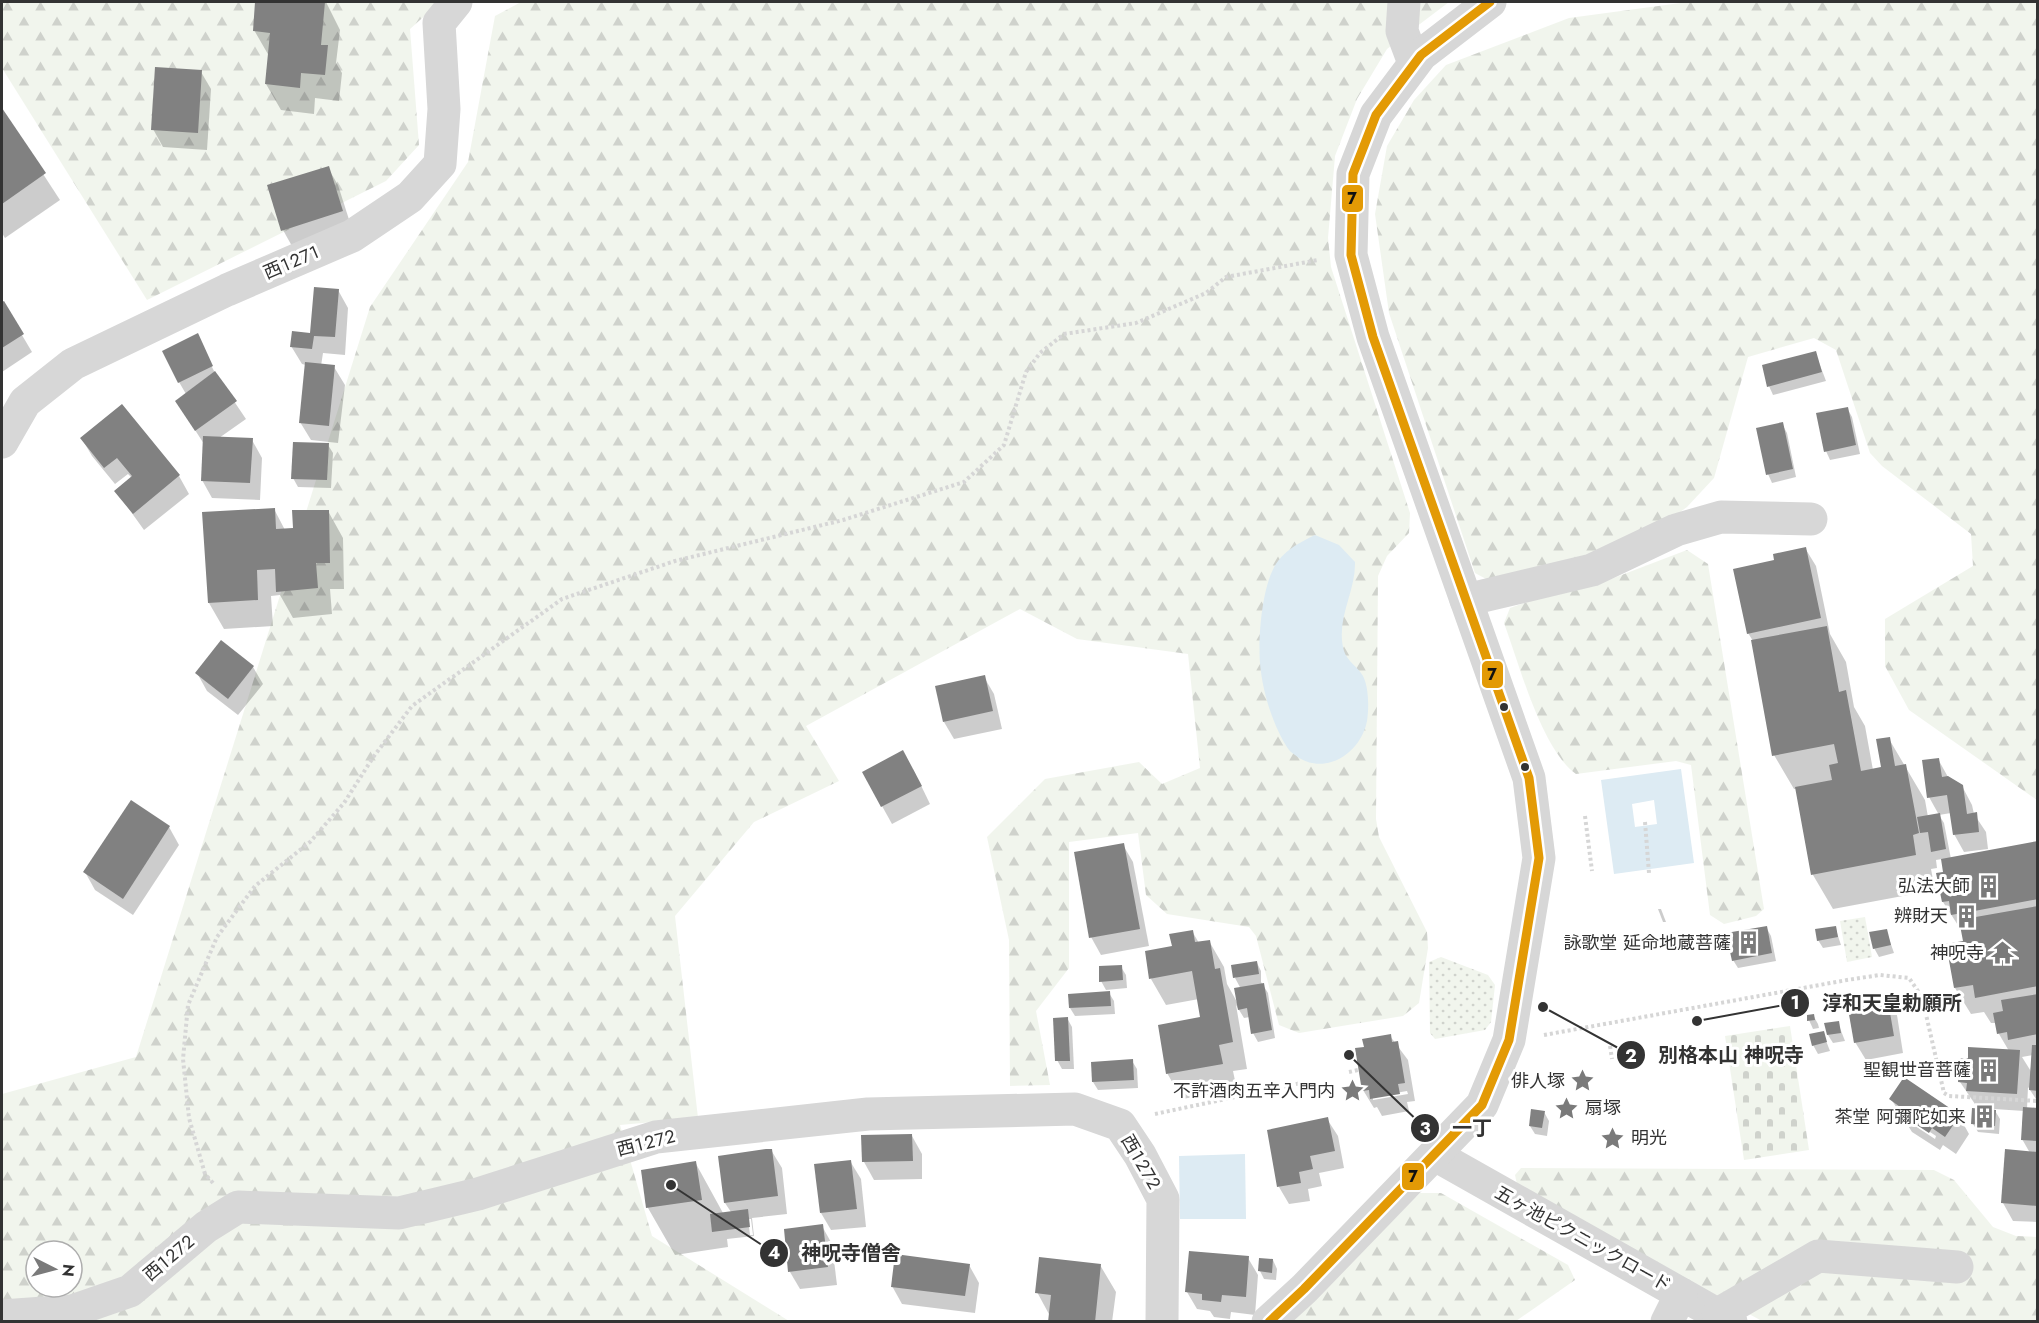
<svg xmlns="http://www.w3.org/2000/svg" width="2039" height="1323" font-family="Jost,'Noto Sans JP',sans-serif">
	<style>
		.grass { fill: url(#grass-dots) }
		.forest { fill: url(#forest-firs); fill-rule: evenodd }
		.cemetery { fill: url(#cemetery-stones) }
		.water { fill: #ddebf3; fill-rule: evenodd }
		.shadow { fill: #0003; fill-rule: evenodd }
		.building { fill: #818181 }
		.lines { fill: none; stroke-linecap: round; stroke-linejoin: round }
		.path { stroke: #d6d6d6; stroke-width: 4; stroke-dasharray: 3 3; stroke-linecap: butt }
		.minor { stroke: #d7d7d7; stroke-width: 33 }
		.bus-1-casing { stroke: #fff; stroke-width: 14 }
		.bus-1 { stroke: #e39a05; stroke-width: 9 }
		.bus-dot { fill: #333; stroke: #fff; stroke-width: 2 }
		.labels { text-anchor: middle; stroke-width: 6; stroke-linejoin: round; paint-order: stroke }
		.street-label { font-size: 18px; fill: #333; stroke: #fff }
		.poi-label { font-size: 18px; fill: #333; stroke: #fff; text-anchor: end }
		.leader { fill: none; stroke: #333; stroke-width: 2 }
		.callout-dot { fill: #333; stroke: #fff; stroke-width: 2 }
		.mark-label { font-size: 18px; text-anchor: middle; font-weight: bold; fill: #fff }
		.callout-label { font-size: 20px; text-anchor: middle; font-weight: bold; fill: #333; stroke: #fff; stroke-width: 6; stroke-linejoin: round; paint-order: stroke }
		.line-badge { stroke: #fff; stroke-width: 2 }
		.pale-badge-label { font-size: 16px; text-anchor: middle; font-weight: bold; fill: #111 }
	</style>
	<defs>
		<pattern id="grass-dots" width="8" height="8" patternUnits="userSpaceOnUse" patternTransform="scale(1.5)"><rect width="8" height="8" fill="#f1f5ed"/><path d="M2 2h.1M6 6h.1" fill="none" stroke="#cfd2cc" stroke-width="1.8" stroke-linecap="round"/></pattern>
		<pattern id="forest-firs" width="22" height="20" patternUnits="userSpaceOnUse" patternTransform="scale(1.5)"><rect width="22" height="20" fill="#f1f5ed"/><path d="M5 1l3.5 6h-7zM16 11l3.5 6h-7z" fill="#cfd2cc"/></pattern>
		<pattern id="cemetery-stones" width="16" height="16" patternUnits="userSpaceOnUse" patternTransform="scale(1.5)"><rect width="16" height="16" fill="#f1f5ed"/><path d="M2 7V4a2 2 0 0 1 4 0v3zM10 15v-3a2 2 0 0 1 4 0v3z" fill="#cfd2cc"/></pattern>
	</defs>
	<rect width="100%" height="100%" fill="#fff"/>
	<g class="grass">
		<path d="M1865 917 1872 957 1847 962 1840 921Z"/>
		<path d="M1441 957 1488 975 1495 985 1491 1022 1485 1030 1435 1039 1430 1033 1429 962Z"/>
	</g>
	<g class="forest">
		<path d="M2 2H440L410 29 419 145 386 181 147 300 2 68Z"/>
		<path d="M521 2H1449L1387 49 1357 99 1335 156 1328 238 1331 267 1410 513 1409 533 1387 556 1378 576 1376 819 1379 837 1427 932 1428 948 1419 1003 1403 1016 1299 1033 1279 1025 1256 936 1249 927 1167 914 1146 895 1138 833 1069 842V968L1036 1011 1050 1085 1010 1086 1009 940 987 837 1045 779 1139 762 1162 784 1200 768 1188 654 1077 639 1020 609 806 726 839 781 754 822 675 916 698 1118 620 1125 652 1236 789 1321 2 1322V1094L136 1057 370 307 468 162 495 16ZM36 1251H72V1287H36Z"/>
		<path d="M1688 2H2037V800L1909 710 1885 666V619L1973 566 1971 534 1882 466 1870 453 1836 350 1814 338 1748 357 1714 478 1687 507 1653 532 1585 559 1488 580 1475 573 1389 313 1375 214 1387 146 1414 100 1446 65 1569 18Z"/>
		<path d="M1687 550 1708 564 1764 909 1756 916 1724 924 1710 915 1691 765 1676 761 1576 774C1541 749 1519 663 1504 623L1510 608 1549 594 1598 584Z"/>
		<path d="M1521 1168 1934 1170 1954 1180 1993 1227 2016 1236 2037 1237V1321H1762L1518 1189 1515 1175Z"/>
		<path d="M1420 1193H1441L1568 1265 1575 1280 1516 1321 1291 1322Z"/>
	</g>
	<path class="cemetery" d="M1790 1026 1809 1150 1744 1160 1725 1036Z"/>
	<g class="water">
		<path d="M1315 535 1339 545 1355 562C1356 592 1335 620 1344 651 1347 661 1358 667 1363 676 1369 688 1369 709 1367 721 1361 752 1328 775 1299 758 1296 755 1291 753 1289 750 1273 727 1262 690 1260 663 1258 637 1262 582 1278 561 1288 548 1301 542 1315 535Z"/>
		<path d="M1681 769 1694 863 1614 874 1601 780ZM1654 800 1657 824 1635 827 1632 804Z"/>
		<path d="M1245 1154 1246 1219H1180L1179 1156Z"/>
	</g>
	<g class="shadow">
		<path d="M257 2H326L340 30 336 63 342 73 339 101 315 98 314 114 281 110 266 84 269 56 254 30Z"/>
		<path d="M201 72 211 89 207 150 163 147 153 129Z"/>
		<path d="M2 111 60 200 5 238 2 233Z"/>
		<path d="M328 168 338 185 352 229 293 248 283 230Z"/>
		<path d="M338 290 348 308 345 355 323 353 321 366 334 367 345 385 338 443 311 440 300 422 306 365 302 364 291 346 312 335Z"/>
		<path d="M3 303 32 352 2 372V304Z"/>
		<path d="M204 351 215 373 246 419 219 438 252 440 262 458 260 500 212 498 202 480 204 444 177 402 186 394 179 382Z"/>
		<path d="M1815 352 1826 381 1773 395 1769 386Z"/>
		<path d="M121 406 179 476 189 494 144 530 116 491 132 478 128 474 115 484 92 456 82 439Z"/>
		<path d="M1847 408 1852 417 1860 454 1830 460 1826 451Z"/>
		<path d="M1782 424 1787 433 1796 477 1772 483 1768 474Z"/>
		<path d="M328 445 333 453 331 488 298 487 293 478Z"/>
		<path d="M274 509 285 530 295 529 328 511 343 538 344 589H330L332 614 293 618 280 595 271 596 273 626 224 629 209 603Z"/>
		<path d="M1805 548 1816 566 1830 634 1846 662 1854 707 1865 726 1873 770 1883 768 1889 739 1925 800 1928 817 1939 815 1929 797 1938 759 1948 777 1962 786 1972 805 1974 814 1986 832 1988 849 1964 852 1954 834 1951 813 1939 815 1944 823 1951 859 2038 843V1102L2028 1087 2027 1109 2038 1110V1222L2013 1221 2003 1203 2030 1153 2022 1139 2024 1111 1994 1109 2000 1119 1999 1134 1978 1132 1973 1124 1979 1110 1960 1082 2009 1051 1999 1034 1996 1023H1991L1984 1012 1971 1014 1955 988 1965 942 1963 933 1943 902 1938 875 1945 873 1942 859 1936 860 1937 868 1931 869 1935 890 1833 909 1813 875 1797 789H1794L1774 755 1753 641 1748 633 1775 561ZM2033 1055 2032 1073 2022 1057Z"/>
		<path d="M253 667 263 684 238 715 207 691 197 673Z"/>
		<path d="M984 677 994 694 1002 729 954 739 944 722Z"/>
		<path d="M913 769 930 804 892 824 882 806Z"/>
		<path d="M169 827 179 845 133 915 95 890 85 872Z"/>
		<path d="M1123 845 1133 862 1149 946 1101 955 1091 937Z"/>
		<path d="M1658 909H1661L1666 922H1663Z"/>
		<path d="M1766 927 1771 936 1776 961 1738 968 1733 960Z"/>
		<path d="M1835 927 1841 945 1823 948 1818 940Z"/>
		<path d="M1886 930 1894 953 1879 957 1874 948Z"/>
		<path d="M1192 931 1199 943 1209 941 1224 967 1227 984 1237 1002 1241 989 1235 978 1257 963 1261 971V982L1268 993 1275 1038 1258 1042 1253 1033 1250 1017 1244 1018 1236 1005 1247 1069 1233 1071 1237 1090 1182 1099 1167 1073 1202 1018 1199 999 1166 1005 1151 979 1173 947Z"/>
		<path d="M1121 967 1126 975 1127 988 1106 990 1101 981Z"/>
		<path d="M1109 993 1114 1001 1115 1014 1075 1016 1070 1008Z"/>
		<path d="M1886 997 1897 1015 1903 1053 1866 1060 1855 1042Z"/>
		<path d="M1813 1015 1818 1024 1819 1028 1813 1029 1809 1020Z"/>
		<path d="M1067 1018 1072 1027 1074 1069H1062L1057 1060Z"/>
		<path d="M1838 1023 1845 1041 1833 1043 1828 1035Z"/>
		<path d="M1823 1033 1830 1051 1818 1054 1813 1045Z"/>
		<path d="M1390 1036 1408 1060 1415 1101 1407 1102 1409 1111 1382 1116 1377 1107 1374 1108 1363 1090ZM1407 1091 1408 1094 1373 1100V1097Z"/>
		<path d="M1132 1061 1137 1069 1138 1088 1098 1090 1093 1082Z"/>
		<path d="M1891 1099 1959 1116 1969 1134 1956 1154 1943 1145 1940 1150 1912 1132ZM1909 1118 1936 1136 1935 1139 1909 1122Z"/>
		<path d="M1544 1112 1549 1121 1547 1136 1535 1134 1530 1126Z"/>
		<path d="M1327 1119 1338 1136 1344 1168 1319 1173 1322 1186 1308 1189 1310 1201 1289 1204 1279 1187Z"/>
		<path d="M912 1136 922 1154V1179L874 1180 864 1162Z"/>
		<path d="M771 1150 782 1168 787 1214 752 1218 754 1236 727 1239 728 1247 675 1255 648 1208 642 1171 695 1162 723 1213 731 1212 725 1203 719 1157ZM748 1219H751L753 1235H750Z"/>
		<path d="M850 1161 861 1179 866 1227 831 1230 821 1213Z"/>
		<path d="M822 1226 832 1244 837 1285 800 1289 790 1272Z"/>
		<path d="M1248 1258 1258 1275 1255 1315 1231 1312 1230 1319 1214 1317 1210 1311 1197 1309 1187 1292Z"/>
		<path d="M1273 1260 1277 1269 1276 1280 1264 1279 1260 1271Z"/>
		<path d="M969 1265 979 1283 975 1313 902 1304 892 1286Z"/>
		<path d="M1100 1265 1116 1292 1112 1322H1050V1316L1037 1292Z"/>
	</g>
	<g class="building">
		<path d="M255 2H325L321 45H328L325 75 301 73 300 88 265 84 270 33 253 31Z"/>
		<path d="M155 67 202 70 198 133 151 130Z"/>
		<path d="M2 108 46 173 2 204Z"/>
		<path d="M329 166 343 211 281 231 267 185Z"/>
		<path d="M314 287 339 289 335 337 314 336 312 349 290 347 292 331 310 333Z"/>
		<path d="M4 301 24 334 2 348V302Z"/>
		<path d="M198 333 213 366 178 383 162 351Z"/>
		<path d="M1816 351 1822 372 1767 387 1762 365Z"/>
		<path d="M305 362 335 365 329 426 299 423Z"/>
		<path d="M215 371 237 401 195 431 175 401Z"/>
		<path d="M122 404 180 475 133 514 114 491 132 476 117 458 104 468 80 438Z"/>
		<path d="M1848 407 1856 445 1824 452 1816 413Z"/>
		<path d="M1783 422 1793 469 1766 475 1756 428Z"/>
		<path d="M203 436 253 438 250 483 201 481Z"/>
		<path d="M293 442 329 443 327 480 291 479Z"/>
		<path d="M275 508 276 529 293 528 292 510H329L330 563H316L318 588 276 592 275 569 257 570 258 600 208 603 202 512Z"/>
		<path d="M1806 547 1821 618 1747 634 1733 569 1774 560 1773 554Z"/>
		<path d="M1827 626 1839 692 1846 690 1861 771 1881 767 1876 739 1890 737 1895 766 1906 764 1919 833 1913 835 1916 855 1811 875 1795 787 1832 780 1829 765 1838 763 1834 744 1772 756 1751 640Z"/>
		<path d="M221 640 254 666 228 699 195 673Z"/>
		<path d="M985 675 993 711 943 722 935 686Z"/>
		<path d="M903 750 922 786 881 807 862 772Z"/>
		<path d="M1939 758 1942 777 1948 776 1963 785 1967 814 1977 812 1979 832 1953 835 1947 795 1927 798 1922 760Z"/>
		<path d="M131 800 170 826 123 899 83 872Z"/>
		<path d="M1940 813 1946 849 1931 852 1928 832 1920 833 1917 817Z"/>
		<path d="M2038 841V899L1969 912 1970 918 2038 906V986L1975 998 1973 985 1954 988 1946 944 1963 941 1959 920 1964 919 1962 913 1951 915 1949 901 1942 902 1936 873 1943 872 1941 859Z"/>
		<path d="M1124 843 1140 929 1089 938 1074 852Z"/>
		<path d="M1767 926 1772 953 1732 961 1726 933Z"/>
		<path d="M1836 926 1838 937 1817 941 1815 929Z"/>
		<path d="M1887 929 1891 945 1873 949 1869 932Z"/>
		<path d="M1193 930 1195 942 1210 940 1215 969 1220 968 1233 1042 1219 1045 1223 1064 1166 1074 1158 1025 1200 1017 1192 971 1149 979 1145 951 1172 946 1169 934Z"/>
		<path d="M1257 961 1259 974 1233 978 1231 965Z"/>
		<path d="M1122 965 1123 980 1099 982V966Z"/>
		<path d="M1264 983 1272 1030 1251 1034 1247 1008 1238 1010 1234 988Z"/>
		<path d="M1110 991 1111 1006 1069 1008 1068 994Z"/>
		<path d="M2038 994V1034L2008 1040 2007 1032 1997 1034 1993 1013 2003 1011 2001 1000Z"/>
		<path d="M1887 995 1894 1036 1854 1043 1847 1003Z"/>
		<path d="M1814 1014 1815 1020 1807 1021V1015Z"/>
		<path d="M1068 1017 1070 1061H1055L1053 1018Z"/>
		<path d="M1839 1021 1841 1033 1827 1035 1824 1023Z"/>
		<path d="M1824 1031 1827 1042 1812 1046 1809 1034Z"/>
		<path d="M1391 1034 1392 1042 1398 1041 1405 1083 1398 1084 1400 1094 1370 1099 1369 1090 1362 1091 1355 1048 1364 1047 1362 1039Z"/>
		<path d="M2032 1045H2038V1091L2029 1090Z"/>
		<path d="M1968 1047 2020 1050 2017 1094 1966 1091 1967 1083 1958 1082 1960 1058H1968Z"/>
		<path d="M1133 1059 1134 1080 1092 1082 1091 1062Z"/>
		<path d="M1904 1077 1960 1115 1945 1137 1932 1128 1929 1133 1900 1114 1903 1109 1889 1099Z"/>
		<path d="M2023 1107 2038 1108V1141L2021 1140Z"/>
		<path d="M1972 1108 1996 1110 1995 1126 1971 1124Z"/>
		<path d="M1531 1109 1545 1111 1542 1128 1529 1126Z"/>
		<path d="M1328 1117 1335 1151 1310 1156 1313 1169 1299 1172 1301 1183 1277 1187 1267 1130Z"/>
		<path d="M912 1134 913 1161 862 1162 861 1135Z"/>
		<path d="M766 1149H772L778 1196 724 1203 718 1156Z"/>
		<path d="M2005 1149 2038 1152V1206L2001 1203Z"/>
		<path d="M851 1160 857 1209 820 1213 814 1164Z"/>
		<path d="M696 1161 702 1200 646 1208 641 1170Z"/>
		<path d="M748 1209 750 1227 712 1232 710 1214Z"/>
		<path d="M823 1224 828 1267 788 1272 784 1229Z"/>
		<path d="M1189 1251 1249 1256 1246 1297 1222 1295 1221 1302 1202 1300V1294L1185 1292Z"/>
		<path d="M895 1254 970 1264 965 1296 891 1287Z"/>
		<path d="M1039 1257 1101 1264 1095 1322H1048L1051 1295 1035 1293Z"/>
		<path d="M1259 1258 1273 1259 1272 1273 1258 1271Z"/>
	</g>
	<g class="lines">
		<g class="path">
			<path d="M1585 816 1592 871"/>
			<path d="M1645 822 1649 873"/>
			<path d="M1544 1035 1847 980 1880 975 1909 978 1922 997 1944 1093 1949 1096 2038 1101"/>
			<path d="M1610 1046 1612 1059"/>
			<path d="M1349 1072 1358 1070"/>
			<path d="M1155 1114 1306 1082"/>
			<path d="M213 1183 205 1174 189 1118 183 1059 188 1005 217 937 255 886 310 842 344 803 374 756 412 706 562 599 675 561 843 520 964 482 1004 445 1026 372 1040 353 1064 334 1136 323 1206 293 1226 277 1318 260"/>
		</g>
		<g class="minor">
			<path d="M1404 2 1402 31 1414 63"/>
			<path d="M2 442 25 402 73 364 227 290 352 236 410 197 440 164 444 109 439 23 456 2"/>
			<path d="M1466 600 1592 570 1676 530 1721 517 1811 519"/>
			<path d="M1435 1155 1731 1322"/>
			<path d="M1718 1314 1818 1256 1957 1267"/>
			<path d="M2 1316 72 1311 130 1291 206 1227 238 1207 399 1213 478 1194 656 1137 868 1114 1075 1109 1120 1125 1140 1155 1163 1199 1162 1322"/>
			<path d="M1268 1322 1304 1289 1482 1105 1509 1040 1539 858 1529 778 1373 337 1351 255 1353 174 1376 115 1421 55 1490 2"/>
			<path d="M1667 1322 1681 1294"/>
		</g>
		<defs>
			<path id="bus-1" d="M1269 1322 1304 1289 1482 1105 1509 1040 1539 858 1529 778 1373 337 1351 255 1353 174 1376 115 1421 55 1490 2"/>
		</defs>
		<use href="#bus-1" class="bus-1-casing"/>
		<use href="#bus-1" class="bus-1"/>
	</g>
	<defs>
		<symbol id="building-bare" viewBox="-9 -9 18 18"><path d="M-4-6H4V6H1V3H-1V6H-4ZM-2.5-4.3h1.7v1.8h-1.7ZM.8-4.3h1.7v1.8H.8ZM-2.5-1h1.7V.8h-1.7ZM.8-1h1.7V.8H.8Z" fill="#7a7a7a" stroke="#fff" stroke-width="2.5" paint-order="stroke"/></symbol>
		<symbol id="temple-bare" viewBox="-9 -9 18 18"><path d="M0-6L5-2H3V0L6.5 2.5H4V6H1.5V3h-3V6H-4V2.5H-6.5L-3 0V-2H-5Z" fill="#7a7a7a" stroke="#fff" stroke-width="2.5" paint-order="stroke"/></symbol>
		<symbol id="sight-bare" viewBox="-9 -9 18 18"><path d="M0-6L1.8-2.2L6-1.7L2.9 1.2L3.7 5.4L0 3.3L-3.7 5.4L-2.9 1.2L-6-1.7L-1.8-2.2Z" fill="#7a7a7a" stroke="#fff" stroke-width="2.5" paint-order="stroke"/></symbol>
	</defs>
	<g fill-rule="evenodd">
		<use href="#building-bare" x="1972" y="870" width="33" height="33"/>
		<use href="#building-bare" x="1950" y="900" width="33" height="33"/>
		<use href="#building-bare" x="1732" y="926" width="33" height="33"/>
		<use href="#temple-bare" x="1986" y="936" width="33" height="33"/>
		<use href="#building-bare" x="1972" y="1054" width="33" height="33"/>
		<use href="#sight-bare" x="1566" y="1064" width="33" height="33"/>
		<use href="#sight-bare" x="1336" y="1074" width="33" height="33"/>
		<use href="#sight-bare" x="1550" y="1092" width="33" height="33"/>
		<use href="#building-bare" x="1968" y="1100" width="33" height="33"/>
		<use href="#sight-bare" x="1596" y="1122" width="33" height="33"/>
	</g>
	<g class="bus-dot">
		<circle cx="1504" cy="707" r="5"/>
		<circle cx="1525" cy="767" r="5"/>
	</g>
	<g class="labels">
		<g class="street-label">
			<text transform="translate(292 262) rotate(-23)" y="6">西１２７１</text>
			<text transform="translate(646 1143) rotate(-14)" y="6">西１２７２</text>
			<text transform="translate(1141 1162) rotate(60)" y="6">西１２７２</text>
			<text transform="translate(1583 1239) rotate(29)" y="6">五ヶ池ピクニックロード</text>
			<text transform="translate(169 1258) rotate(-40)" y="6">西１２７２</text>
		</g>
		<g class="poi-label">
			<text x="1970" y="892">弘法大師</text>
			<text x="1948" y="922">辨財天</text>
			<text x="1731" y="949">詠歌堂 延命地蔵菩薩</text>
			<text x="1984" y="959">神呪寺</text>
			<text x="1971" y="1076">聖観世音菩薩</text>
			<text x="1565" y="1087">俳人塚</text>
			<text x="1335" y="1097">不許酒肉五辛入門内</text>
			<text x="1585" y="1114" text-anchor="start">扇塚</text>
			<text x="1966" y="1123">茶堂 阿彌陀如来</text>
			<text x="1631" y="1144" text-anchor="start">明光</text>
		</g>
	</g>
	<path class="leader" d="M1697 1021L1795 1003M1543 1007L1631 1055M1349 1055L1425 1128M671 1185L774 1253"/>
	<g class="callout-dot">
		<circle cx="1697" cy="1021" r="6"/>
		<circle cx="1543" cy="1007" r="6"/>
		<circle cx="1349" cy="1055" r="6"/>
		<circle cx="671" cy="1185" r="6"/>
		<circle cx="1795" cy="1003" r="15"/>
		<circle cx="1631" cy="1055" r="15"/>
		<circle cx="1425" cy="1128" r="15"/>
		<circle cx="774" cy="1253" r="15"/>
	</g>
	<g class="mark-label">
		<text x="1795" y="1009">1</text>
		<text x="1631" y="1062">2</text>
		<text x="1425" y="1135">3</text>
		<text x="774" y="1259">4</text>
	</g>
	<g class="callout-label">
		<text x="1892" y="1010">淳和天皇勅願所</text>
		<text x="1731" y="1062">別格本山 神呪寺</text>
		<text x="1472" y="1135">一丁</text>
		<text x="851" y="1260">神呪寺僧舎</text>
	</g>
	<g class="line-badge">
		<rect x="1341" y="184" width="23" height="29" rx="6" fill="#e39a05"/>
		<rect x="1481" y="660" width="23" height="29" rx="6" fill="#e39a05"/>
		<rect x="1401" y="1162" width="24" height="29" rx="6" fill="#e39a05"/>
	</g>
	<g class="pale-badge-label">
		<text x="1352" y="204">7</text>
		<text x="1492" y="680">7</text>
		<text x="1413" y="1182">7</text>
	</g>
	<rect width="2039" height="1323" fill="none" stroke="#333333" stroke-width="6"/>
	<g transform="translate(54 1269) rotate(96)"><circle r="28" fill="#ffffff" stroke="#adadad" stroke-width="1.5"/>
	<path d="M0-4.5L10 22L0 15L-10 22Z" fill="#7a7a7a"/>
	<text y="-9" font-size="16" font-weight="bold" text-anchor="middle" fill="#333333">N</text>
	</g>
</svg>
